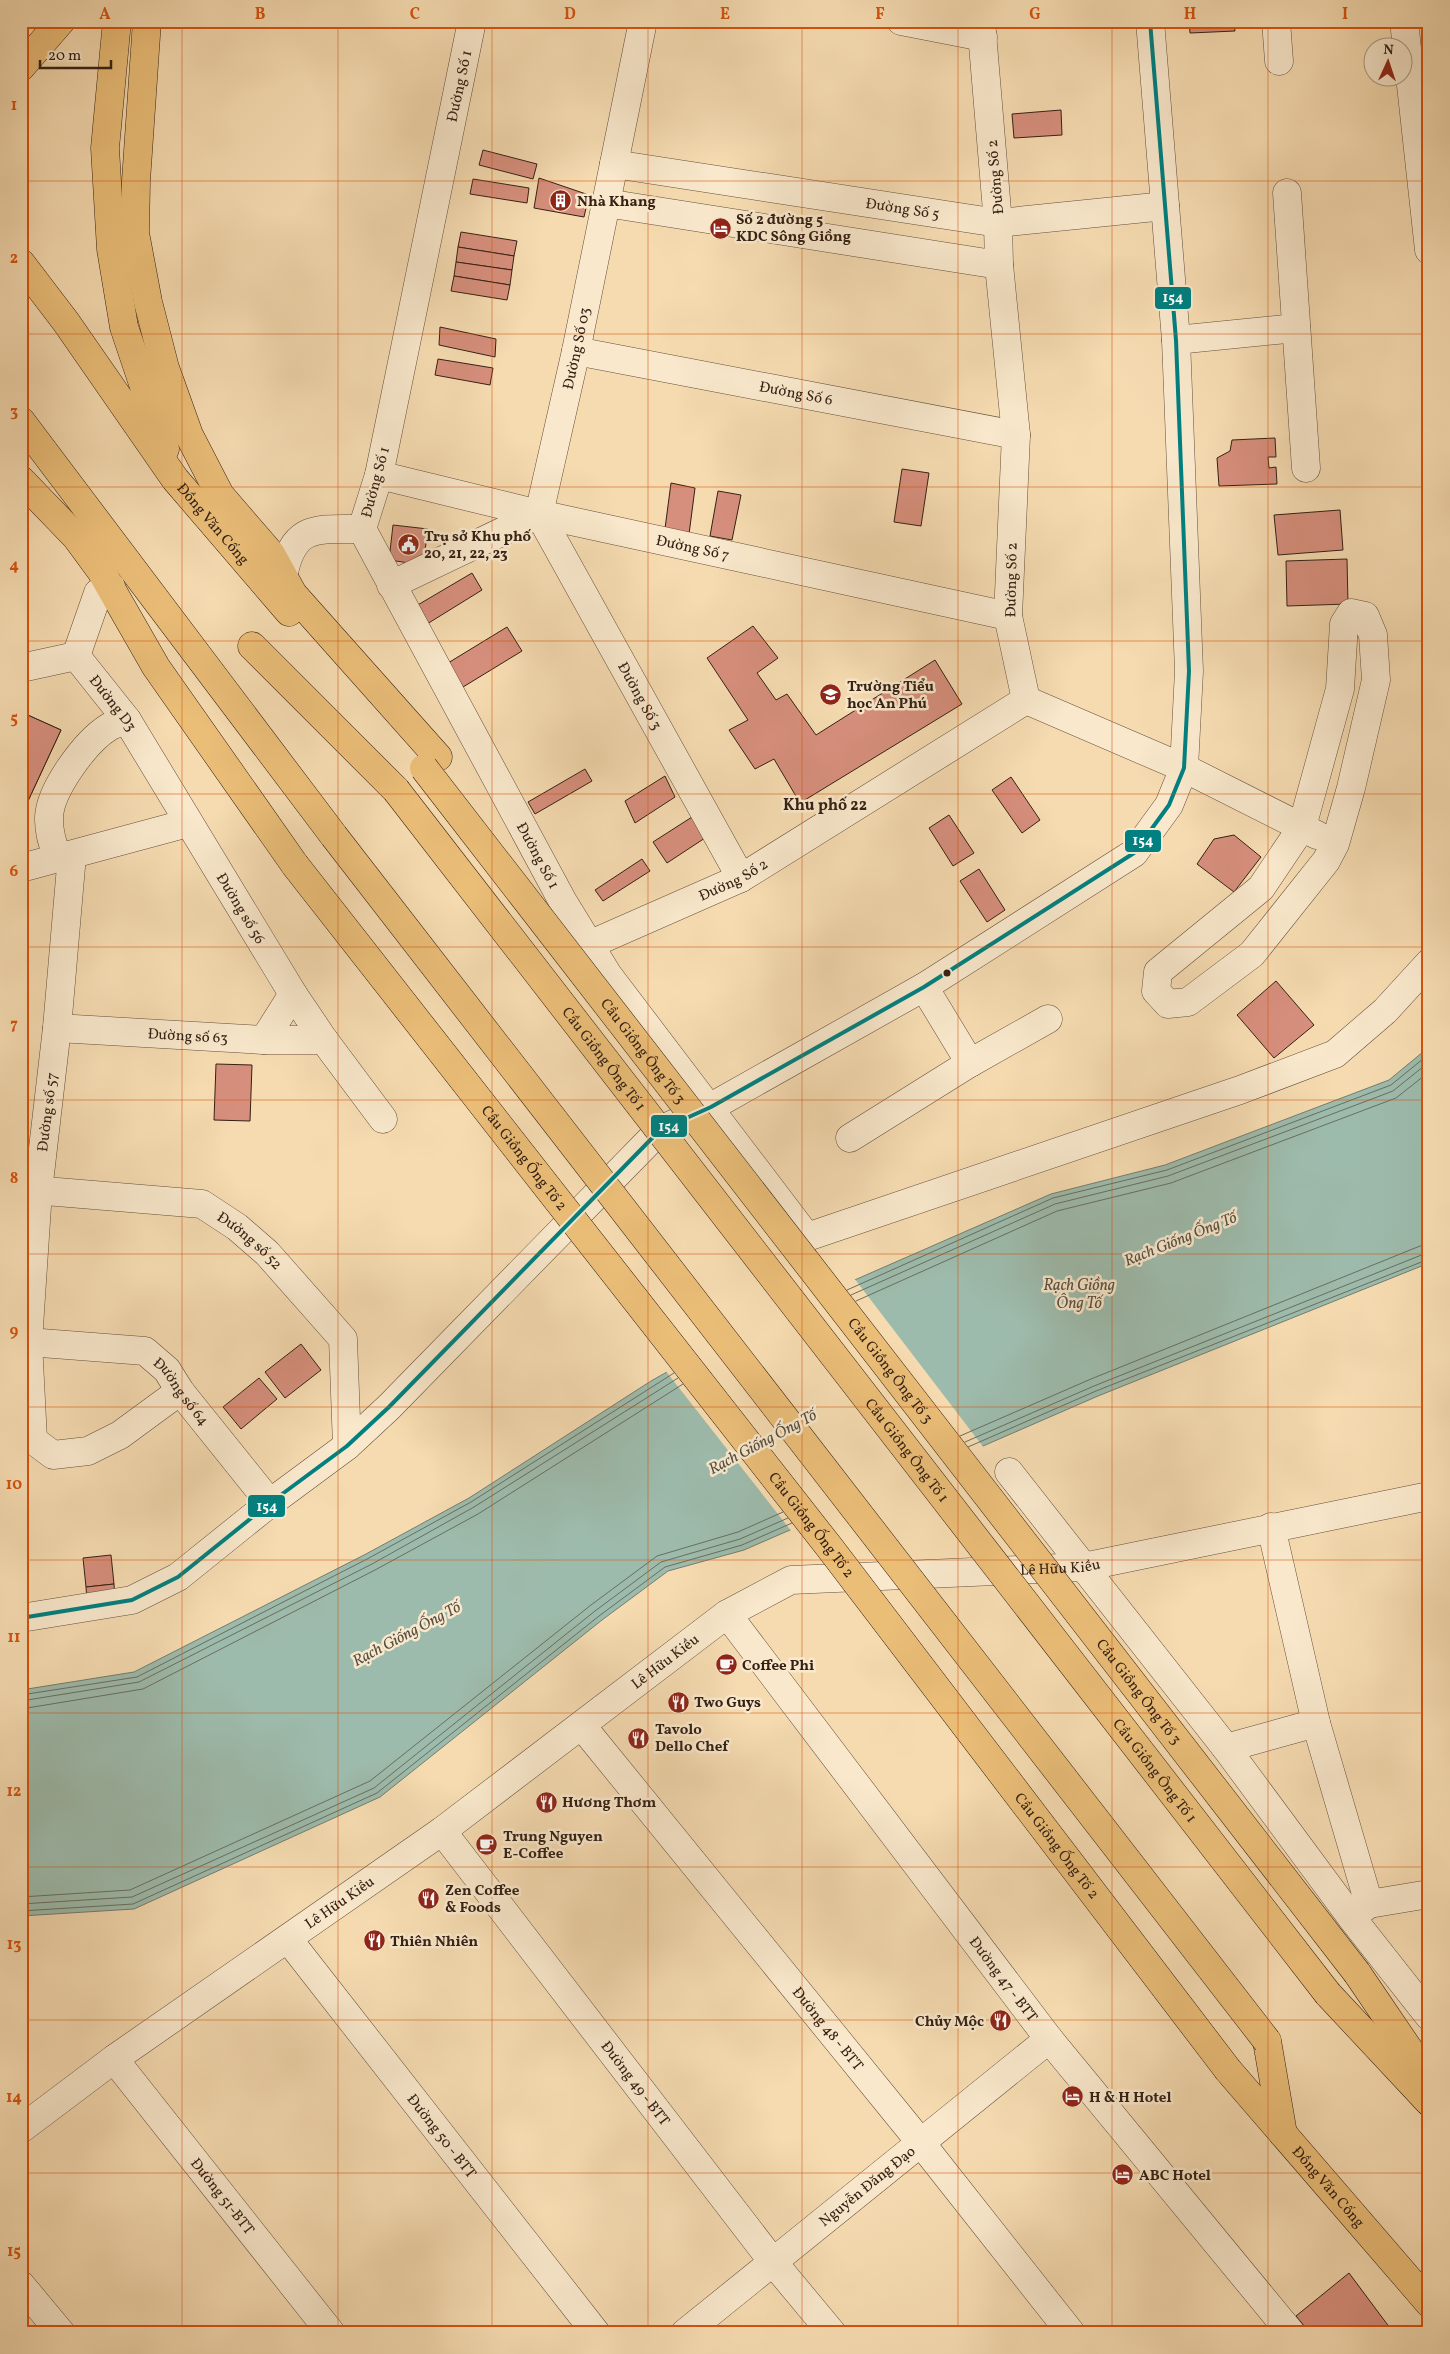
<svg xmlns="http://www.w3.org/2000/svg" width="1450" height="2354" font-family="Vollkorn,serif">
	<style>
		.water { fill: #9dbbac; stroke: #737d6f }
		.pier { fill: #f6dbb1 }
		.lines { fill: none; stroke-linecap: round; stroke-linejoin: round }
		.shore { stroke: #686e60; stroke-width: 1 }
		.building { fill: #d78f7d; stroke: #342014 }
		.minor-casing { stroke: #644f3b; stroke-width: 29 }
		.major-casing { stroke: #342014; stroke-width: 29 }
		.highway-casing { stroke: #342014; stroke-width: 29 }
		.minor { stroke: #f9e8cc; stroke-width: 28 }
		.major { stroke: #ebbe78; stroke-width: 28 }
		.highway { stroke: #ebbe78; stroke-width: 28 }
		.major-bridge-casing { stroke: #342014; stroke-width: 29; stroke-linecap: butt }
		.major-bridge { stroke: #ebbe78; stroke-width: 28 }
		.bus-1-casing { stroke: #f9e8cc; stroke-width: 8 }
		.bus-1 { stroke: #008080; stroke-width: 4 }
		.grid { fill: none; stroke: #d6530d; stroke-width: 1; stroke-opacity: 0.55 }
		.bus-dot { fill: #342014; stroke: #f9e8cc; stroke-width: 2 }
		.labels { text-anchor: middle; stroke-width: 5; stroke-linejoin: round; paint-order: stroke }
		.street-label { font-size: 15px; fill: #342014; stroke: #f9e8cc }
		.poi-label { font-size: 15px; font-weight: bold; fill: #342014; stroke: #f9e8cc; text-anchor: start }
		.neighbourhood-label { font-size: 16px; font-weight: bold; fill: #342014; stroke: #f9e8cc }
		.water-label { font-size: 16px; font-style: italic; fill: #544e42; stroke: #f9e8cc }
		.line-badge { stroke: #f9e8cc; stroke-width: 2 }
		.badge-label { font-size: 14px; text-anchor: middle; font-weight: bold; fill: #fff }
		.neatline { fill: none; stroke: #d6530d; stroke-width: 2 }
		.grid-label { font-size: 16px; text-anchor: middle; font-weight: bold; fill: #d6530d }
	</style>
	<rect width="100%" height="100%" fill="#f6dbb1"/>
	<filter id="stains"><feTurbulence type="fractalNoise" baseFrequency=".004" numOctaves="4"/><feColorMatrix values="0 0 0 0 .2 0 0 0 0 .09 0 0 0 0 .02 0 0 0 .5 -.17"/></filter>
	<radialGradient id="worn" r=".72"><stop offset=".6" stop-color="#630" stop-opacity="0"/><stop offset="1" stop-color="#630" stop-opacity=".3"/></radialGradient>
	<path class="water" d="M1429 1047V1263L1098 1396 744 1550 668 1571 602 1620 380 1797 134 1909 21 1916V1690L134 1672 366 1554 469 1498 651 1381 745 1328 1051 1194 1165 1165 1389 1080Z"/>
	<path class="pier" d="M854 1278 984 1448 792 1532 665 1370 744 1326Z"/>
	<g class="lines">
		<g class="shore">
			<path d="M847 1290 1053 1198 1167 1170 1391 1085 1429 1054"/>
			<path d="M851 1295 1055 1204 1168 1176 1393 1091 1429 1062"/>
			<path d="M856 1301 1057 1211 1171 1183 1396 1098 1429 1072"/>
			<path d="M960 1436 1091 1379 1420 1246 1429 1245"/>
			<path d="M965 1442 1094 1386 1429 1252"/>
			<path d="M968 1447 1096 1391 1429 1259"/>
			<path d="M21 1695 137 1677 369 1558 471 1502 674 1373"/>
			<path d="M21 1701 139 1682 372 1564 474 1507 678 1378"/>
			<path d="M21 1709 143 1689 375 1570 478 1514 683 1384"/>
			<path d="M21 1897 130 1890 370 1781 591 1605 657 1556 738 1532 783 1512"/>
			<path d="M21 1904 132 1897 374 1788 595 1611 661 1562 740 1539 788 1518"/>
			<path d="M21 1911 133 1904 377 1793 599 1616 665 1567 742 1545 792 1523"/>
		</g>
	</g>
	<g class="building">
		<path d="M1189 21H1234L1235 31 1190 33Z"/>
		<path d="M1061 110 1062 135 1014 138 1012 114Z"/>
		<path d="M483 150 537 164 533 179 479 165Z"/>
		<path d="M539 178 589 195 584 217 534 208Z"/>
		<path d="M473 179 529 188 527 203 470 194Z"/>
		<path d="M461 232 517 241 514 256 458 247Z"/>
		<path d="M458 247 514 256 512 270 456 262Z"/>
		<path d="M456 262 512 270 510 285 454 276Z"/>
		<path d="M454 276 510 285 507 300 451 291Z"/>
		<path d="M440 327 496 339 495 357 439 345Z"/>
		<path d="M438 359 493 368 490 385 435 375Z"/>
		<path d="M1275 438 1276 457H1268L1269 468 1276 467 1277 484 1219 486 1217 458 1230 451 1232 440Z"/>
		<path d="M902 469 929 473 921 526 894 522Z"/>
		<path d="M671 483 695 488 688 542 664 536Z"/>
		<path d="M718 491 741 495 732 540 710 536Z"/>
		<path d="M1340 510 1343 550 1278 555 1274 515Z"/>
		<path d="M393 525 428 529 423 565 389 560Z"/>
		<path d="M1347 559 1348 604 1287 606 1286 561Z"/>
		<path d="M472 573 482 590 427 624 416 606Z"/>
		<path d="M753 626 778 658 757 673 776 700 787 694 816 735 935 660 962 704 800 803 774 759 755 769 729 730 748 720 707 658Z"/>
		<path d="M507 627 522 651 463 687 448 663Z"/>
		<path d="M21 712 61 730 21 816Z"/>
		<path d="M21 712 61 730 21 816Z"/>
		<path d="M585 769 592 781 535 814 528 802Z"/>
		<path d="M665 776 675 797 635 823 625 801Z"/>
		<path d="M1011 777 1040 820 1022 833 992 790Z"/>
		<path d="M949 815 974 853 953 866 929 828Z"/>
		<path d="M692 817 705 838 667 863 653 842Z"/>
		<path d="M1234 835 1261 857 1234 892 1197 864 1214 839Z"/>
		<path d="M642 859 650 871 603 901 595 890Z"/>
		<path d="M979 869 1005 910 987 922 960 881Z"/>
		<path d="M1276 981 1314 1025 1274 1058 1237 1015Z"/>
		<path d="M216 1064 252 1065 250 1121 214 1120Z"/>
		<path d="M301 1344 321 1370 285 1398 265 1372Z"/>
		<path d="M259 1378 277 1399 241 1429 223 1407Z"/>
		<path d="M111 1555 114 1584 86 1587 83 1558Z"/>
		<path d="M114 1584 115 1601 87 1603 86 1587Z"/>
		<path d="M1349 2273 1390 2328 1384 2333H1310L1296 2316Z"/>
	</g>
	<g class="lines">
		<defs>
			<g id="minor">
				<path id="s1" d="M472 21 379 475 362 529 562 900 608 975 807 1237 1240 1090 1335 1054 1385 1011 1429 963"/>
				<path d="M901 21 983 37"/>
				<path d="M1276 21 1279 61"/>
				<path d="M1404 21 1429 250"/>
				<path id="s2" d="M614 164 998 223 1165 206"/>
				<path d="M1287 193 1306 468"/>
				<path d="M606 203 999 265"/>
				<path d="M1176 340 1296 328"/>
				<path id="s3" d="M576 351 1016 435"/>
				<path id="s4" d="M379 475 539 514 1008 616"/>
				<path id="s5" d="M539 514 741 878"/>
				<path d="M283 577C293 524 316 529 362 529"/>
				<path id="s6" d="M391 585 539 514 576 351 643 21"/>
				<path d="M1351 613 1365 616 1373 635 1376 680 1351 788 1335 844 1326 861 1252 954 1188 1002 1168 1004 1156 991 1158 972 1261 888 1302 827 1340 689 1344 624Z"/>
				<path id="s7" d="M76 656 127 720 293 994 324 1040 383 1119"/>
				<path d="M76 656 98 593 111 587"/>
				<path d="M21 668 76 656"/>
				<path d="M1026 700 1184 768 1317 835"/>
				<path d="M72 855 57 1028 38 1191 28 1342 33 1440 53 1455 88 1451 120 1435 180 1391"/>
				<path d="M58 858C53 846 49 834 49 820 48 792 85 742 109 727 114 724 121 722 127 720"/>
				<path d="M21 868 188 823"/>
				<path id="s8" d="M591 944 741 878 1026 700 1008 616 1016 435 999 265 998 223 981 21"/>
				<path d="M924 987 970 1063"/>
				<path id="s9" d="M57 1028 264 1040 293 994"/>
				<path d="M264 1040H324"/>
				<path d="M850 1138 970 1063 1048 1019"/>
				<path id="s10" d="M21 1189 202 1204 237 1227 267 1253 343 1339 347 1446"/>
				<path id="s11" d="M28 1342 145 1351 167 1370 180 1391 270 1503"/>
				<path d="M1009 1472 1226 1748 1351 1917 1429 2016"/>
				<path id="s12" d="M727 1614 1049 2039 1291 2333"/>
				<path d="M21 1618 132 1600 178 1577 270 1503 347 1446 389 1407 660 1130 711 1107 924 987 1134 853 1169 805 1184 768 1189 671 1176 340 1150 21"/>
				<path d="M1316 1723 1369 1904"/>
				<path id="s13" d="M582 1726 921 2143 1071 2333"/>
				<path d="M1226 1748 1316 1723 1271 1527"/>
				<path id="s14" d="M442 1831 773 2262 832 2333"/>
				<path d="M1354 1915 1369 1904 1429 1894"/>
				<path id="s15" d="M288 1939 596 2333"/>
				<path id="s16" d="M114 2059 331 2333"/>
				<path id="s17" d="M21 2129 114 2059 442 1831 727 1614 791 1580 1083 1567 1429 1496"/>
				<path d="M21 2285 61 2333"/>
				<path id="s18" d="M685 2333 1049 2039"/>
			</g>
			<g id="major">
				<path d="M117 21 105 148 111 249 124 327 165 449"/>
				<path d="M147 21 136 181 135 233 148 302 165 368 189 435 220 495 271 554 293 594 438 757"/>
				<path id="s19" d="M21 263 66 322 175 479 289 612"/>
				<path d="M21 421 334 836"/>
				<path d="M21 480 76 537 101 571 156 667 295 865"/>
				<path d="M252 646 396 790"/>
				<path d="M1357 1973 1429 2079"/>
				<path d="M1328 1994 1429 2102"/>
				<path d="M1267 2041 1283 2134"/>
				<path id="s20" d="M1228 2070 1429 2303"/>
			</g>
			<path id="highway" d="M21 67 61 21"/>
		</defs>
		<use href="#minor" class="minor-casing"/>
		<use href="#major" class="major-casing"/>
		<use href="#highway" class="highway-casing"/>
		<use href="#minor" class="minor"/>
		<use href="#major" class="major"/>
		<use href="#highway" class="highway"/>
		<defs>
			<g id="major-bridge">
				<path id="s21" d="M424 768 1357 1973"/>
				<path id="s22" d="M396 790 1328 1994"/>
				<path d="M334 836 1267 2041"/>
				<path id="s23" d="M295 865 830 1548 1228 2070"/>
			</g>
		</defs>
		<use href="#major-bridge" class="major-bridge-casing"/>
		<use href="#major-bridge" class="major-bridge"/>
		<defs>
			<path id="bus-1" d="M21 1618 132 1600 178 1577 270 1503 347 1446 389 1407 660 1130 711 1107 924 987 1134 853 1169 805 1184 768 1189 671 1176 340 1150 21"/>
		</defs>
		<use href="#bus-1" class="bus-1-casing"/>
		<use href="#bus-1" class="bus-1"/>
	</g>
	<path class="grid" d="M182 21V2333M338 21V2333M492 21V2333M648 21V2333M802 21V2333M958 21V2333M1112 21V2333M1268 21V2333M21 181H1429M21 334H1429M21 487H1429M21 641H1429M21 794H1429M21 947H1429M21 1100H1429M21 1254H1429M21 1407H1429M21 1560H1429M21 1713H1429M21 1867H1429M21 2020H1429M21 2173H1429"/>
	<defs>
		<symbol id="building-disc" viewBox="-11 -11 22 22"><circle r="9.5" fill="#8f2418" stroke="#f9e8cc"/><path d="M-4-6H4V6H1V3H-1V6H-4ZM-2.5-4.3h1.7v1.8h-1.7ZM.8-4.3h1.7v1.8H.8ZM-2.5-1h1.7V.8h-1.7ZM.8-1h1.7V.8H.8Z" fill="#fff"/></symbol>
		<symbol id="hotel-disc" viewBox="-11 -11 22 22"><circle r="9.5" fill="#8f2418" stroke="#f9e8cc"/><path d="M-6-4.5h1.5V1H6V5H4.5V3h-9V5H-6ZM-4 0a1.8 1.8 0 1 1 3.6 0ZM.5 0V-2.5h3Q6-2.5 6 0Z" fill="#fff"/></symbol>
		<symbol id="civic-disc" viewBox="-11 -11 22 22"><circle r="9.5" fill="#8f2418" stroke="#f9e8cc"/><path d="M-.6-6.5H3V-4.5H.6V-3L4-1V1h2V6H-6V1h2V-1L-.6-3ZM-1.2 2.5V6h2.4V2.5Z" fill="#fff"/></symbol>
		<symbol id="school-disc" viewBox="-11 -11 22 22"><circle r="9.5" fill="#8f2418" stroke="#f9e8cc"/><path d="M0-5L7-2L0 1L-7-2ZM-4 1L0 2.5L4 1V4Q0 6-4 4Z" fill="#fff"/></symbol>
		<symbol id="cafe-disc" viewBox="-11 -11 22 22"><circle r="9.5" fill="#8f2418" stroke="#f9e8cc"/><path d="M-5.5-4.5H6V0H3Q3 3.5 0 3.5H-2.5Q-5.5 3.5-5.5 0ZM3-3.2v2h1.7v-2ZM-6 4.5H4V6H-6Z" fill="#fff"/></symbol>
		<symbol id="restaurant-disc" viewBox="-11 -11 22 22"><circle r="9.5" fill="#8f2418" stroke="#f9e8cc"/><path d="M-5-6h1v4h1v-4h1v4h1v-4h1v5L-1.5 .5V6h-2V.5L-5-1ZM5-6V6H3V1.5H1.5Q1.5-4 5-6Z" fill="#fff"/></symbol>
	</defs>
	<g fill-rule="evenodd">
		<use href="#building-disc" x="548" y="188" width="25" height="25"/>
		<use href="#hotel-disc" x="708" y="216" width="25" height="25"/>
		<use href="#civic-disc" x="396" y="532" width="25" height="25"/>
		<use href="#school-disc" x="818" y="682" width="25" height="25"/>
		<use href="#cafe-disc" x="714" y="1652" width="25" height="25"/>
		<use href="#restaurant-disc" x="666" y="1690" width="25" height="25"/>
		<use href="#restaurant-disc" x="626" y="1726" width="25" height="25"/>
		<use href="#restaurant-disc" x="534" y="1790" width="25" height="25"/>
		<use href="#cafe-disc" x="474" y="1832" width="25" height="25"/>
		<use href="#restaurant-disc" x="416" y="1886" width="25" height="25"/>
		<use href="#restaurant-disc" x="362" y="1928" width="25" height="25"/>
		<use href="#restaurant-disc" x="988" y="2008" width="25" height="25"/>
		<use href="#hotel-disc" x="1060" y="2084" width="25" height="25"/>
		<use href="#hotel-disc" x="1110" y="2162" width="25" height="25"/>
	</g>
	<circle class="bus-dot" cx="947" cy="973" r="4.5"/>
	<g class="labels">
		<g class="street-label">
			<text transform="translate(459 86) rotate(-78)" y="5">Đường Số 1</text>
			<text transform="translate(995 177) rotate(-95)" y="5">Đường Số 2</text>
			<text dy="5" stroke="none"><textPath href="#s2" startOffset="292">Đường Số 5</textPath></text>
			<text dy="5" stroke="none"><textPath href="#s6" startOffset="334">Đường Số 03</textPath></text>
			<text dy="5" stroke="none"><textPath href="#s3" startOffset="224">Đường Số 6</textPath></text>
			<text transform="translate(375 482) rotate(-75)" y="5">Đường Số 1</text>
			<text dy="5" stroke="none"><textPath href="#s19" startOffset="324">Đồng Văn Cống</textPath></text>
			<text dy="5" stroke="none"><textPath href="#s4" startOffset="322">Đường Số 7</textPath></text>
			<text transform="translate(1011 580) rotate(-89)" y="5">Đường Số 2</text>
			<text dy="5" stroke="none"><textPath href="#s5" startOffset="208">Đường Số 3</textPath></text>
			<text dy="5" stroke="none"><textPath href="#s7" startOffset="60">Đường D3</textPath></text>
			<text dy="5" stroke="none"><textPath href="#s1" startOffset="891">Đường Số 1</textPath></text>
			<text dy="5" stroke="none"><textPath href="#s8" startOffset="156">Đường Số 2</textPath></text>
			<text dy="5" stroke="none"><textPath href="#s7" startOffset="302">Đường số 56</textPath></text>
			<text dy="5" stroke="none"><textPath href="#s9" startOffset="131">Đường số 63</textPath></text>
			<text dy="5" stroke="none"><textPath href="#s21" startOffset="358">Cầu Giồng Ông Tố 3</textPath></text>
			<text dy="5" stroke="none"><textPath href="#s22" startOffset="340">Cầu Giồng Ông Tố 1</textPath></text>
			<text transform="translate(47 1112) rotate(-83)" y="5">Đường số 57</text>
			<text dy="5" stroke="none"><textPath href="#s23" startOffset="372">Cầu Giồng Ống Tố 2</textPath></text>
			<text dy="5" stroke="none"><textPath href="#s10" startOffset="242">Đường số 52</textPath></text>
			<text dy="5" stroke="none"><textPath href="#s21" startOffset="762">Cầu Giồng Ông Tố 3</textPath></text>
			<text dy="5" stroke="none"><textPath href="#s11" startOffset="172">Đường số 64</textPath></text>
			<text dy="5" stroke="none"><textPath href="#s22" startOffset="835">Cầu Giồng Ông Tố 1</textPath></text>
			<text dy="5" stroke="none"><textPath href="#s23" startOffset="838">Cầu Giồng Ống Tố 2</textPath></text>
			<text dy="5" stroke="none"><textPath href="#s17" startOffset="1216">Lê Hữu Kiều</textPath></text>
			<text dy="5" stroke="none"><textPath href="#s17" startOffset="796">Lê Hữu Kiều</textPath></text>
			<text dy="5" stroke="none"><textPath href="#s21" startOffset="1168">Cầu Giồng Ông Tố 3</textPath></text>
			<text dy="5" stroke="none"><textPath href="#s22" startOffset="1240">Cầu Giồng Ông Tố 1</textPath></text>
			<text dy="5" stroke="none"><textPath href="#s23" startOffset="1242">Cầu Giồng Ống Tố 2</textPath></text>
			<text dy="5" stroke="none"><textPath href="#s17" startOffset="391">Lê Hữu Kiều</textPath></text>
			<text dy="5" stroke="none"><textPath href="#s12" startOffset="458">Đường 47 - BTT</textPath></text>
			<text dy="5" stroke="none"><textPath href="#s13" startOffset="390">Đường 48 - BTT</textPath></text>
			<text dy="5" stroke="none"><textPath href="#s14" startOffset="318">Đường 49 - BTT</textPath></text>
			<text dy="5" stroke="none"><textPath href="#s15" startOffset="250">Đường 50 - BTT</textPath></text>
			<text dy="5" stroke="none"><textPath href="#s18" startOffset="234">Nguyễn Đăng Đạo</textPath></text>
			<text dy="5" stroke="none"><textPath href="#s20" startOffset="154">Đồng Văn Cống</textPath></text>
			<text dy="5" stroke="none"><textPath href="#s16" startOffset="175">Đường 51-BTT</textPath></text>
		</g>
		<g class="poi-label">
			<text x="577" y="206">Nhà Khang</text>
			<text x="736" y="224">Số 2 đường 5<tspan x="736" dy="17">KDC Sông Giồng</tspan></text>
			<text x="424" y="541">Trụ sở Khu phố<tspan x="424" dy="17">20, 21, 22, 23</tspan></text>
			<text x="847" y="691">Trường Tiểu<tspan x="847" dy="17">học An Phú</tspan></text>
			<text x="742" y="1670">Coffee Phi</text>
			<text x="694" y="1707">Two Guys</text>
			<text x="655" y="1734">Tavolo<tspan x="655" dy="17">Dello Chef</tspan></text>
			<text x="562" y="1807">Hương Thơm</text>
			<text x="503" y="1841">Trung Nguyen<tspan x="503" dy="17">E-Coffee</tspan></text>
			<text x="445" y="1895">Zen Coffee<tspan x="445" dy="17">&amp; Foods</tspan></text>
			<text x="390" y="1946">Thiên Nhiên</text>
			<text x="984" y="2026" text-anchor="end">Chủy Mộc</text>
			<text x="1089" y="2102">H &amp; H Hotel</text>
			<text x="1139" y="2180">ABC Hotel</text>
		</g>
		<g class="neighbourhood-label">
			<text x="825" y="810">Khu phố 22</text>
		</g>
		<g class="water-label">
			<text transform="translate(1180 1238) rotate(-22)" y="6">Rạch Giống Ống Tố</text>
			<text x="1079" y="1290">Rạch Giồng<tspan x="1079" dy="18">Ông Tố</tspan></text>
			<text transform="translate(762 1441) rotate(-28)" y="6">Rạch Giống Ống Tố</text>
			<text transform="translate(406 1633) rotate(-28)" y="6">Rạch Giống Ống Tố</text>
		</g>
	</g>
	<g class="line-badge">
		<rect x="1154" y="286" width="38" height="24" rx="5" fill="#008080"/>
		<rect x="1124" y="829" width="38" height="24" rx="5" fill="#008080"/>
		<rect x="650" y="1114" width="38" height="24" rx="5" fill="#008080"/>
		<rect x="247" y="1494" width="39" height="24" rx="5" fill="#008080"/>
	</g>
	<g class="badge-label">
		<text x="1173" y="302">154</text>
		<text x="1143" y="845">154</text>
		<text x="669" y="1131">154</text>
		<text x="267" y="1511">154</text>
	</g>
	<rect width="1450" height="2354" fill="none" stroke="#f6dbb1" stroke-width="55"/>
	<g transform="translate(1388 62) rotate(3)"><circle r="24" fill="#f9e8cc" stroke="#aa9882"/>
	<path d="M0-4L9 19L0 12L-9 19Z" fill="#8f2418"/>
	<text y="-8" font-size="14" font-weight="bold" text-anchor="middle" fill="#342014">N</text>
	</g>
	<path d="M40 60v8h71v-8" fill="none" stroke="#342014" stroke-width="2.5"/>
	<text x="48" y="60" font-size="15" fill="#342014" stroke="#f9e8cc" stroke-width="4" paint-order="stroke">20 m</text>
	<rect x="28" y="28" width="1394" height="2298" class="neatline"/>
	<g class="grid-label">
		<text x="105" y="19">A</text>
		<text x="260" y="19">B</text>
		<text x="415" y="19">C</text>
		<text x="570" y="19">D</text>
		<text x="725" y="19">E</text>
		<text x="880" y="19">F</text>
		<text x="1035" y="19">G</text>
		<text x="1190" y="19">H</text>
		<text x="1345" y="19">I</text>
		<text x="14" y="110">1</text>
		<text x="14" y="263">2</text>
		<text x="14" y="416">3</text>
		<text x="14" y="570">4</text>
		<text x="14" y="723">5</text>
		<text x="14" y="876">6</text>
		<text x="14" y="1029">7</text>
		<text x="14" y="1183">8</text>
		<text x="14" y="1336">9</text>
		<text x="14" y="1489">10</text>
		<text x="14" y="1642">11</text>
		<text x="14" y="1796">12</text>
		<text x="14" y="1949">13</text>
		<text x="14" y="2102">14</text>
		<text x="14" y="2256">15</text>
	</g>
	<rect width="100%" height="100%" filter="url(#stains)"/>
	<rect width="100%" height="100%" fill="url(#worn)"/>
</svg>
